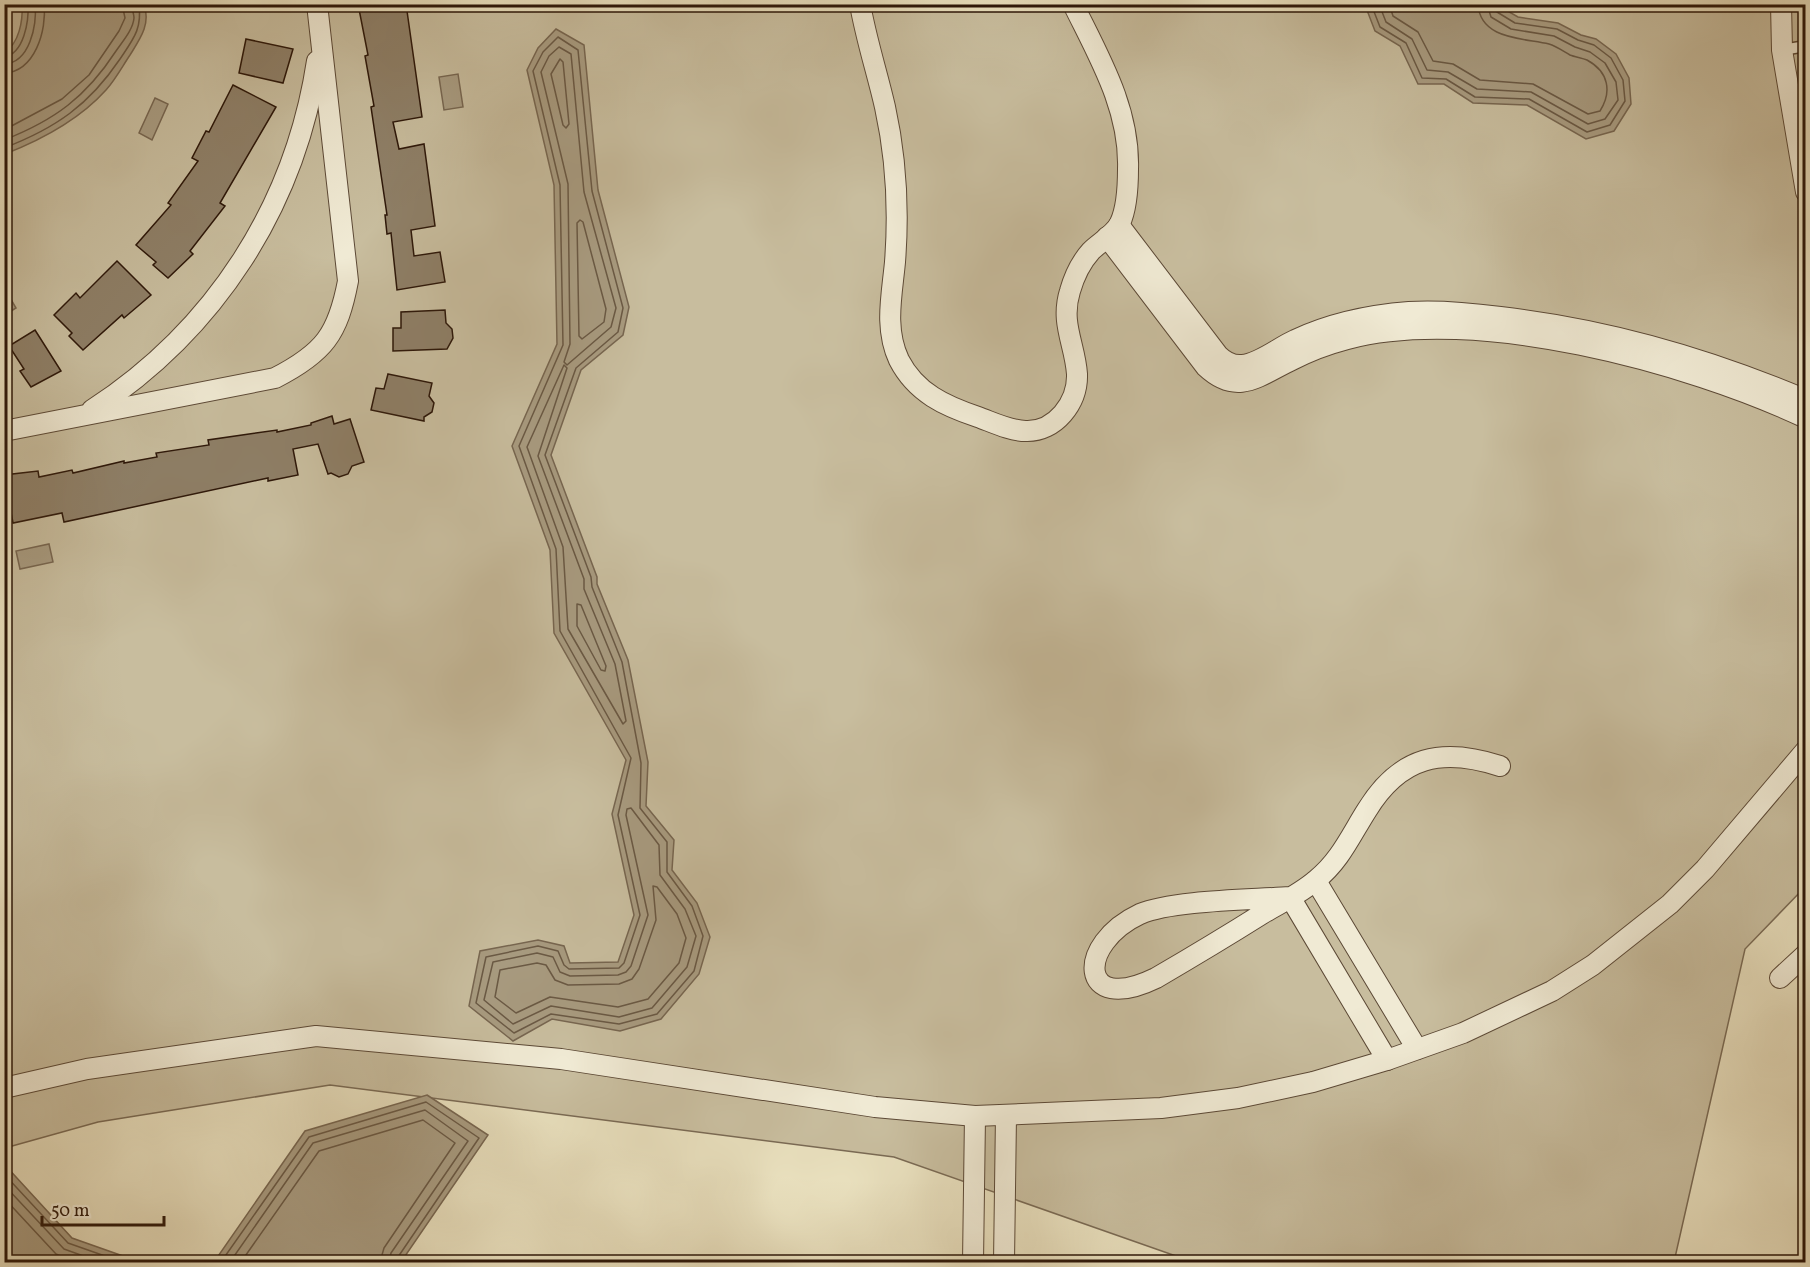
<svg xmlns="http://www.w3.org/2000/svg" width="1810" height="1267" font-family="Vollkorn,serif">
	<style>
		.green { fill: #c8bd9e; stroke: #7a6a54; stroke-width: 1.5 }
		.water { fill: #a89b80; stroke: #776650; stroke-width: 1.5 }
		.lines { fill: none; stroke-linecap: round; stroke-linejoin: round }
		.shore { stroke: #6a5944; stroke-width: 1.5 }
		.building { fill: #8e7f67; stroke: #2d1709; stroke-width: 1.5 }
		.service-casing { stroke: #5c4936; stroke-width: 13 }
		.minor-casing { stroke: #5c4936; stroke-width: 22 }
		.service { stroke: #f0ead4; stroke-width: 10 }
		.minor { stroke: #f0ead4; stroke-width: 20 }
	</style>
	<rect width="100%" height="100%" fill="#e8dfbd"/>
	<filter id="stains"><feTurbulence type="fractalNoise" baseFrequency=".00333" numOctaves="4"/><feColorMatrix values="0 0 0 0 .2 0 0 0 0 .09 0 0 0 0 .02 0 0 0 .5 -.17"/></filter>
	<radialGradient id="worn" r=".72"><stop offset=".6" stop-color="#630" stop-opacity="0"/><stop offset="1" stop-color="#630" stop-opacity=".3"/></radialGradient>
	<path class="green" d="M5 5H1805V887L1745 949 1674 1262H1193L894 1157 330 1085 98 1122 5 1148Z"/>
	<g class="water">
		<path d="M22 5H144C151 24 140 39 130 55 122 67 115 80 106 90 79 120 41 140 5 154V52C19 43 23 21 22 5Z"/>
		<path d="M1365 5H1497L1518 17 1558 23 1581 35 1596 39 1616 54 1629 78 1631 104 1614 131 1586 139 1527 105 1473 103 1444 84H1418L1400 46 1375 31Z"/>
		<path d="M556 29 584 45 598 190 629 307 623 335 581 370 551 455 597 577V584L628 660 648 762 646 806 674 840 672 870 697 903 710 937 699 974 661 1019 620 1031 552 1019 513 1041 469 1006 480 951 538 940 564 946 570 963 618 962 634 915 612 814 626 760 554 633 550 550 512 446 557 344 554 185 527 70 538 48Z"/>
		<path d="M458 74 463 107 444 110 439 77Z"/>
		<path d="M155 98 168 104 152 140 139 133Z"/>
		<path d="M9 296 16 308 5 315V298Z"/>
		<path d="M49 544 53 562 20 569 16 551Z"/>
		<path d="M427 1095 488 1135 401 1262H214L305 1131Z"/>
		<path d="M5 1165 72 1238 140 1262H5Z"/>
	</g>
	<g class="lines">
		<g class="shore">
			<path d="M1371 4 1380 27 1406 43 1422 78 1446 79 1475 97 1529 99 1587 132 1610 125 1625 101 1623 80 1611 58 1594 45 1578 40 1557 29 1515 23 1497 12 1495 4"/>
			<path d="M1379 4 1386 22 1412 39 1427 70 1448 72 1477 89 1531 92 1588 124 1605 119 1618 100 1616 82 1605 63 1590 52 1575 47 1554 36 1511 29 1491 17 1487 4"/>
			<path d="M1389 4 1393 16 1418 32 1433 61 1453 64 1480 80 1533 84 1588 114 1600 111C1612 92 1609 72 1587 60 1582 58 1575 57 1570 55 1563 51 1556 46 1549 44 1524 38 1480 40 1478 4"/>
			<path d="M558 37 578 50 592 191 623 308 618 332 576 368 545 455 591 577 592 587 622 662 641 763 640 808 667 842V872L692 906 703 936 694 971 657 1014 619 1024 551 1014 514 1033 476 1003 486 957 538 946 558 951 564 965 569 969 619 968 624 963 640 915 618 815 631 758 560 631 556 549 519 446 563 345 560 185 533 71 543 52Z"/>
			<path d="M559 47 571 54 584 192 616 308 611 327 567 365 564 362 570 344 568 184 541 72 549 56Z"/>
			<path d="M4 57C24 54 29 21 28 4"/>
			<path d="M560 59 563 62 569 124 566 128 563 125 551 74Z"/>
			<path d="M4 64C30 63 37 25 35 4"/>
			<path d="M4 73C35 72 47 30 44 4"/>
			<path d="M4 130 62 99 89 75 119 31 125 18 122 4"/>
			<path d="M4 140C55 120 86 97 116 51 122 42 133 30 134 18 134 14 132 9 131 4"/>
			<path d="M4 148C56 128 89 105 120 59 134 38 142 29 139 4"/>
			<path d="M580 220 583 222 606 309 604 322 582 339 579 336 577 223Z"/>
			<path d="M564 365 567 368 538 456 584 579V589L615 664 626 721 623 724 568 629 563 547 527 447Z"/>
			<path d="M577 604 581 605 606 666 605 671 601 670 577 626Z"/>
			<path d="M631 808 659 845 660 875 685 909 696 936 687 967 652 1008 619 1017 551 1006 513 1024 484 1000 493 962 537 953 553 957 560 972 570 976 618 975 626 972 631 966 648 915 626 815 627 809Z"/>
			<path d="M653 886 657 887 677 914 686 938 679 963 648 999 618 1007 550 997 516 1013 495 997 500 970 537 963 546 965 555 980 568 985 619 984 632 979 639 969 656 920Z"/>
			<path d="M4 1174 68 1243 122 1262"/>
			<path d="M4 1185 64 1249 100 1262"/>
			<path d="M4 1198 56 1254 74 1262"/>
			<path d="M221 1262 309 1137 426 1102 479 1138 398 1257 397 1262"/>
			<path d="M230 1262 313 1143 425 1110 468 1141 391 1253 389 1262"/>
			<path d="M241 1262 319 1151 423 1120 455 1143 384 1248 380 1262"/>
		</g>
	</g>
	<g class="building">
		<path d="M358 4H406L422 117 393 122 399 149 424 144 435 226 411 230 414 256 440 252 445 282 397 290 391 233 387 234 385 215H387L371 107 374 106 365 56 368 55Z"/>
		<path d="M246 39 293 49 283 83 239 73Z"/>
		<path d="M233 85 276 107 220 203 225 206 190 251 193 254 168 278 153 265 156 262 136 245 171 205 168 203 198 161 192 158 206 131 209 132Z"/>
		<path d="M117 261 151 295 124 318 122 315 83 350 69 336 72 333 54 315 76 293 80 298Z"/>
		<path d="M445 310 446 323 452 329 453 338 447 349 393 351V328H401V312Z"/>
		<path d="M35 330 61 371 31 387 20 371 24 369 9 346Z"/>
		<path d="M388 374 432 383 429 396 434 403 432 412 424 417V421L371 410 376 388 384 389Z"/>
		<path d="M332 416 334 424 350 419 364 462 352 466 348 474 339 477 331 473 328 474 318 444 293 449 298 475 268 481V478L64 522 62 513 13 523 4 475 38 471 39 477 72 470 73 473 124 461V463L157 457 156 453 209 445 208 440 277 430V432L311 425V423Z"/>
	</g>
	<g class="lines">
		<defs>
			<path id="service" d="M1782 50 1806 46"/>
			<g id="minor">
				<path d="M860 4C866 39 877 72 885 107 896 157 899 210 895 262 892 295 884 328 899 360 916 393 945 406 978 417 992 422 1010 431 1026 431 1055 432 1078 403 1077 374 1075 344 1060 323 1070 291 1074 277 1081 262 1091 251 1099 243 1115 234 1120 223 1127 208 1128 186 1128 169 1130 109 1099 57 1073 4"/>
				<path d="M1781 4 1782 50 1806 192"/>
				<path d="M1119 225 1218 355C1224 361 1232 366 1242 365 1259 364 1279 347 1295 340 1331 323 1370 315 1409 312 1439 310 1470 313 1500 317 1606 329 1707 358 1806 400"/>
				<path d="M1107 237 1206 367C1238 397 1260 375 1292 360 1309 351 1328 344 1347 339 1476 305 1687 362 1806 418"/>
				<path d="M92 410C215 330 295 206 317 61"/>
				<path d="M4 431 275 378C324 353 338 334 348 281L317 4"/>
				<path d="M1316 881 1417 1049"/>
				<path d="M1780 978 1806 954"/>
				<path d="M1387 1060 1290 897C1252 900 1173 900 1140 914 1076 944 1078 1016 1156 978 1192 957 1227 936 1262 914 1280 903 1300 894 1316 880 1340 861 1351 835 1367 810 1400 756 1442 747 1500 766"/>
				<path d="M4 1088 87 1069 316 1036 561 1059 875 1107 975 1116 1161 1108 1238 1098 1313 1082 1387 1060 1463 1033 1552 991 1593 965 1670 904 1705 869 1806 750"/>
				<path d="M973 1262 975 1116"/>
				<path d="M1004 1262 1006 1115"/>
			</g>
		</defs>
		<use href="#service" class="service-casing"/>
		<use href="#minor" class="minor-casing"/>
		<use href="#service" class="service"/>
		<use href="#minor" class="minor"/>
	</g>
	<rect width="1810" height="1267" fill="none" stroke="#e8dfbd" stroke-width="24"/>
	<rect x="6" y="6" width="1798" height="1255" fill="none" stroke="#2d1709" stroke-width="3"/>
	<rect x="12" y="12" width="1786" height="1243" fill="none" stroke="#2d1709" stroke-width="1.5"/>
	<path d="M42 1216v9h122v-9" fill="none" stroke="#2d1709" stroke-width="3"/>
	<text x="51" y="1216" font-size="18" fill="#2d1709" stroke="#f0ead4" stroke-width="4.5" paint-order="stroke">50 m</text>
	<rect width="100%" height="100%" filter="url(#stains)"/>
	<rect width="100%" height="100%" fill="url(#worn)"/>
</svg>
